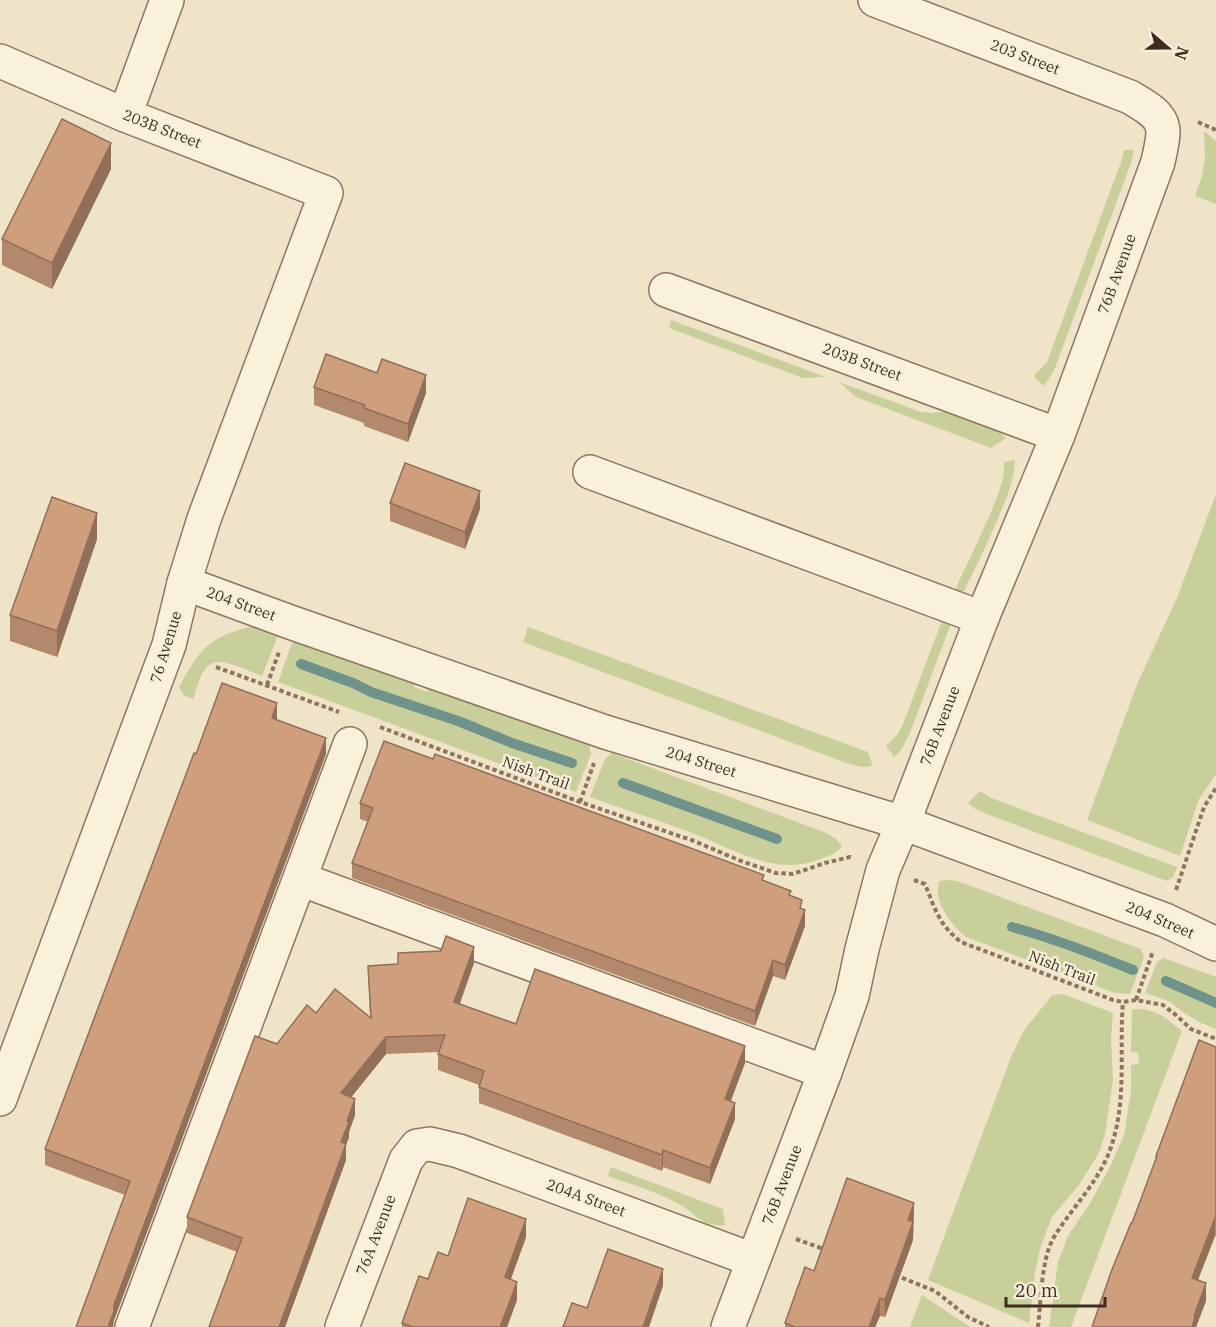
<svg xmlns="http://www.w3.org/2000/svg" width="1216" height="1327" font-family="'IBM Plex Serif',serif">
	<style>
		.green { fill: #c9cf9b }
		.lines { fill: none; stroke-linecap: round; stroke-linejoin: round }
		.stream { stroke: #6f938a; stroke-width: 10 }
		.minor-casing { stroke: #8d765c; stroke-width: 36 }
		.path { stroke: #8d765c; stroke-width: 4; stroke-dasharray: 4.5 3; stroke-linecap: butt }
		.minor { stroke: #faf1dc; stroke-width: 33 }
		.wall { fill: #b2896c }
		.shaded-wall { fill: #916f58 }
		.building { fill: #cf9f7d; stroke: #916f58; stroke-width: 1.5 }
		.labels { text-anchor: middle; stroke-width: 5; stroke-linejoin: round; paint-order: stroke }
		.street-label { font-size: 15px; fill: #3d2e20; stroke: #f7eed8 }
	</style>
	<rect width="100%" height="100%" fill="#f0e4c8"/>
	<g class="green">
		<path d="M1204 131 1216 141V204L1195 196 1202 176 1205 157Z"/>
		<path d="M1124 150H1134L1131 163 1055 368 1049 379 1043 386 1034 376 1047 362 1121 162Z"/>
		<path d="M671 320 826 377 803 378 669 328Z"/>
		<path d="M839 382 921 412 931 413 952 411 996 429 1006 438 991 448 856 397Z"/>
		<path d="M1015 460C1014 483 1005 502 996 523 986 546 975 569 964 591L954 592C967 564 981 536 993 507 999 492 1005 478 1004 462Z"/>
		<path d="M1216 494V774L1199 799 1180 856 1087 820 1138 682 1177 598Z"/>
		<path d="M943 618 950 626 910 733 901 750 894 757 886 746 898 734 903 724Z"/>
		<path d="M257 625 275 629 277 638 262 676C248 671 217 653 206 668 199 676 197 689 193 699L184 696 179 687C201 646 211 636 257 625Z"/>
		<path d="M528 627 868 752 873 766 862 767 849 764 523 642Z"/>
		<path d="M300 637 416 680 414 687 427 692 429 686 589 745 591 754 576 792 278 682 292 643Z"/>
		<path d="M612 753 824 832 835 838 842 846C837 853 831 855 823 858 775 879 731 847 687 831 655 819 622 809 590 797L605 759Z"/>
		<path d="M980 791 991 798 1177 867 1173 877 1167 881 984 813 975 809 968 803Z"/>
		<path d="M951 880 960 882 1141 949 1144 957 1130 994 1115 993 966 937C951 925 933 902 939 881Z"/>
		<path d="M1164 958 1216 977V1029L1201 1023 1184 1013 1172 1003 1160 998 1145 993 1157 962Z"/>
		<path d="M1063 994 1113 1013 1111 1038 1113 1080 1105 1134 1099 1153 1079 1185 1052 1217 1041 1246 1035 1272 1029 1323 928 1280 1011 1057 1023 1032 1052 995Z"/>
		<path d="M1132 1009C1156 1008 1164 1017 1182 1031L1071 1327H1049L1058 1262 1068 1236 1089 1205 1110 1167 1124 1135 1131 1091V1065L1139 1064 1138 1053 1131 1052Z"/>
		<path d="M611 1167 723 1209 725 1225C697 1227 697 1212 675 1202 655 1191 629 1184 608 1176Z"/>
		<path d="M922 1295 970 1327H910Z"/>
	</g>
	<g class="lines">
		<g class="stream">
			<path d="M301 664 353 683 371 692 458 721 512 743 572 763"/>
			<path d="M623 783 777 839"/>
			<path d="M1012 927C1053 938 1093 954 1133 970"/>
			<path d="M1166 981 1216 1003"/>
		</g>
		<defs>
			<g id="minor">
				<path d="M0 61 125 115 326 193 204 519 184 583 169 645 0 1099"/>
				<path d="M125 115 167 0"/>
				<path d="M666 290 1058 435"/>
				<path d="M590 472 982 618"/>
				<path d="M184 583 290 622 605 732 903 823 1165 920 1216 944"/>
				<path d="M300 879 825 1072"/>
				<path d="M132 1327 350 744"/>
				<path d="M342 1327 406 1160 417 1146 430 1144 459 1151 753 1260"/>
				<path d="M728 1327 825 1072 852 996 862 949 883 870 903 823 982 618 1058 435 1158 162C1160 152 1163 141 1163 132 1163 114 1143 105 1130 97L875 0"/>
			</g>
		</defs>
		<use href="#minor" class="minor-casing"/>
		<g class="path">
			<path d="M1198 122 1216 130"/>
			<path d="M216 667 339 712"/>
			<path d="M267 685 279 652"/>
			<path d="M380 727 580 802 694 841 741 861 776 873 793 874 825 863 850 857 853 858"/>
			<path d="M580 802 594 763"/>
			<path d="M914 880 925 884C935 909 939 925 961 942L1113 1000 1123 1002 1136 1000 1163 1005 1176 1015 1191 1029 1216 1039"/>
			<path d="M1176 890 1204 807 1216 788"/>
			<path d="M1136 1000 1153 951"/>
			<path d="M796 1239 826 1250"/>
			<path d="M895 1275 935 1291 968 1317 989 1327"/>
			<path d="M1038 1327C1041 1301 1041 1259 1054 1237 1073 1206 1101 1180 1112 1144 1127 1098 1119 1050 1123 1002"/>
		</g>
		<use href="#minor" class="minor"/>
	</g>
	<g class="wall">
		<path d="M111 169 52 289 2 265V239Z"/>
		<path d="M314 387 426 393 408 442 364 426V423L314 405Z"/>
		<path d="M390 503 480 509 465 549 390 521Z"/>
		<path d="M97 539 57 657 10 641V615Z"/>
		<path d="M277 719V720L326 754 114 1320 125 1195 45 1165V1149Z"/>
		<path d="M360 803 764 881 791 896 802 909 805 926 785 980 773 976 755 1026 352 878V863L368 822 360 819Z"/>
		<path d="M398 953 474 963 460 1004 516 1024 745 1063 731 1101 735 1119 710 1184 663 1167 662 1171 479 1103V1085L438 1070V1054L439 1052 386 1054 351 1097 355 1115 349 1132V1138L346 1144V1160L285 1327H209L237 1252 187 1233V1217L277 1044 316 1013 370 1018 368 966 398 964Z"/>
		<path d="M1216 1047V1236H1215L1198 1280 1206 1301 1196 1327H1092L1156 1161V1156Z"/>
		<path d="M914 1203 913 1240 885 1317 880 1316 875 1327H785V1323L814 1271Z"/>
		<path d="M526 1237 511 1279 517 1300 507 1327H402V1323L428 1279 448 1256Z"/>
	</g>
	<g class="shaded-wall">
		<path d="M111 143V169L52 289V263Z"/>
		<path d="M426 375V393L408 442V424Z"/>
		<path d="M480 491V509L465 549V532Z"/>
		<path d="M97 513V539L57 657V631Z"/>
		<path d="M277 703V719L272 733V718Z"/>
		<path d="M326 738V754L114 1320 113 1327H108L114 1305Z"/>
		<path d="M805 910V926L785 980V965Z"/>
		<path d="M474 947V963L454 1018V1002Z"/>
		<path d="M773 960V976L755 1026V1011Z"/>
		<path d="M386 1037V1054L341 1110V1093Z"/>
		<path d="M745 1046V1063L725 1115V1099Z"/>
		<path d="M355 1099V1115L349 1132V1138L346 1144V1160L285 1327H279L341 1142 347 1121Z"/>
		<path d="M735 1103V1119L710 1184V1168Z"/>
		<path d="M663 1150V1167L662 1171V1155Z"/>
		<path d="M914 1203 913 1240 885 1317V1300L908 1220Z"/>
		<path d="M1215 1218V1236L1192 1295V1278Z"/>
		<path d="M526 1219V1237L505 1295V1277Z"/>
		<path d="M663 1269V1286L649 1327H643Z"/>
		<path d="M517 1282V1300L507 1327H500Z"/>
		<path d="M1206 1283V1301L1196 1327H1192L1194 1316Z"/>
		<path d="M880 1298V1316L875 1327H869Z"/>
	</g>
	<g class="building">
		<path d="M62 119 111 143 52 263 2 239Z"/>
		<path d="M326 354 377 373 382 359 426 375 408 424 364 408 365 405 314 387Z"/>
		<path d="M405 463 480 491 465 532 390 503Z"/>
		<path d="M52 497 97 513 57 631 10 615Z"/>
		<path d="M222 683 277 703 272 718 326 738 114 1305V1311L108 1327H76L130 1181 45 1149 168 822 194 753 196 754Z"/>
		<path d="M384 741 433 759 435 754 764 875 762 880 791 891 789 895 802 900 800 908 805 910 785 965 773 960 755 1011 352 863 373 808 360 803Z"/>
		<path d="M446 936 474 947 454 1002 516 1024 535 969 745 1046 725 1099 735 1103 710 1168 663 1150 662 1155 479 1087 484 1071 438 1054 445 1035 386 1037 341 1093 355 1099 347 1121 349 1122 341 1142 346 1144 279 1327H209L242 1238 187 1217 255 1036 277 1044 307 1005 316 1013 335 989 371 1018 368 966 398 964V953L441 951Z"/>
		<path d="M1199 1040 1216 1047V1219L1215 1218 1192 1278 1206 1283 1194 1316 1195 1317 1192 1327H1092L1111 1272 1131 1223H1132L1157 1156H1156Z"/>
		<path d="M847 1178 914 1203 908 1220 913 1222 885 1300 880 1298 869 1327H793V1326L785 1323 805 1267 814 1271Z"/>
		<path d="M468 1198 526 1219 505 1277 517 1282 500 1327H411V1326L402 1323 419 1276 428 1279 438 1252 448 1256Z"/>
		<path d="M608 1249 663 1269 643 1327H563L572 1303 587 1308Z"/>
	</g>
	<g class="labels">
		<g class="street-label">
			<text transform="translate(1025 57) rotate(21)" y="5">203 Street</text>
			<text transform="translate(162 129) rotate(21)" y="5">203B Street</text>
			<text transform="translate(1117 274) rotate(-70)" y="5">76B Avenue</text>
			<text transform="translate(862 362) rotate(20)" y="5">203B Street</text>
			<text transform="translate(241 604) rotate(20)" y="5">204 Street</text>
			<text transform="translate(166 647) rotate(-73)" y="5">76 Avenue</text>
			<text transform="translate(940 726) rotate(-69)" y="5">76B Avenue</text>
			<text transform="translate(701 762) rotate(17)" y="5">204 Street</text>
			<text transform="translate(536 773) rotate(20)" y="5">Nish Trail</text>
			<text transform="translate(1160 920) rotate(23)" y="5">204 Street</text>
			<text transform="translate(1062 968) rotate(21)" y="5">Nish Trail</text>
			<text transform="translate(782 1185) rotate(-69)" y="5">76B Avenue</text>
			<text transform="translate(586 1198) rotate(20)" y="5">204A Street</text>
			<text transform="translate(376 1235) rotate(-69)" y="5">76A Avenue</text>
		</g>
	</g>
	<g transform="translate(1168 48) rotate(110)" stroke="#f7eed8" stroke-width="4.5" paint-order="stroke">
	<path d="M0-4.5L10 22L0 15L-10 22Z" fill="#3d2e20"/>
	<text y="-9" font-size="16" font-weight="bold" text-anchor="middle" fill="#3d2e20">N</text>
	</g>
	<path d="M1006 1297v9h99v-9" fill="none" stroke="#3d2e20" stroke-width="3"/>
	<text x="1015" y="1297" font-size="18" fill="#3d2e20" stroke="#f7eed8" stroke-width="4.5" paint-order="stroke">20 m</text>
</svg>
